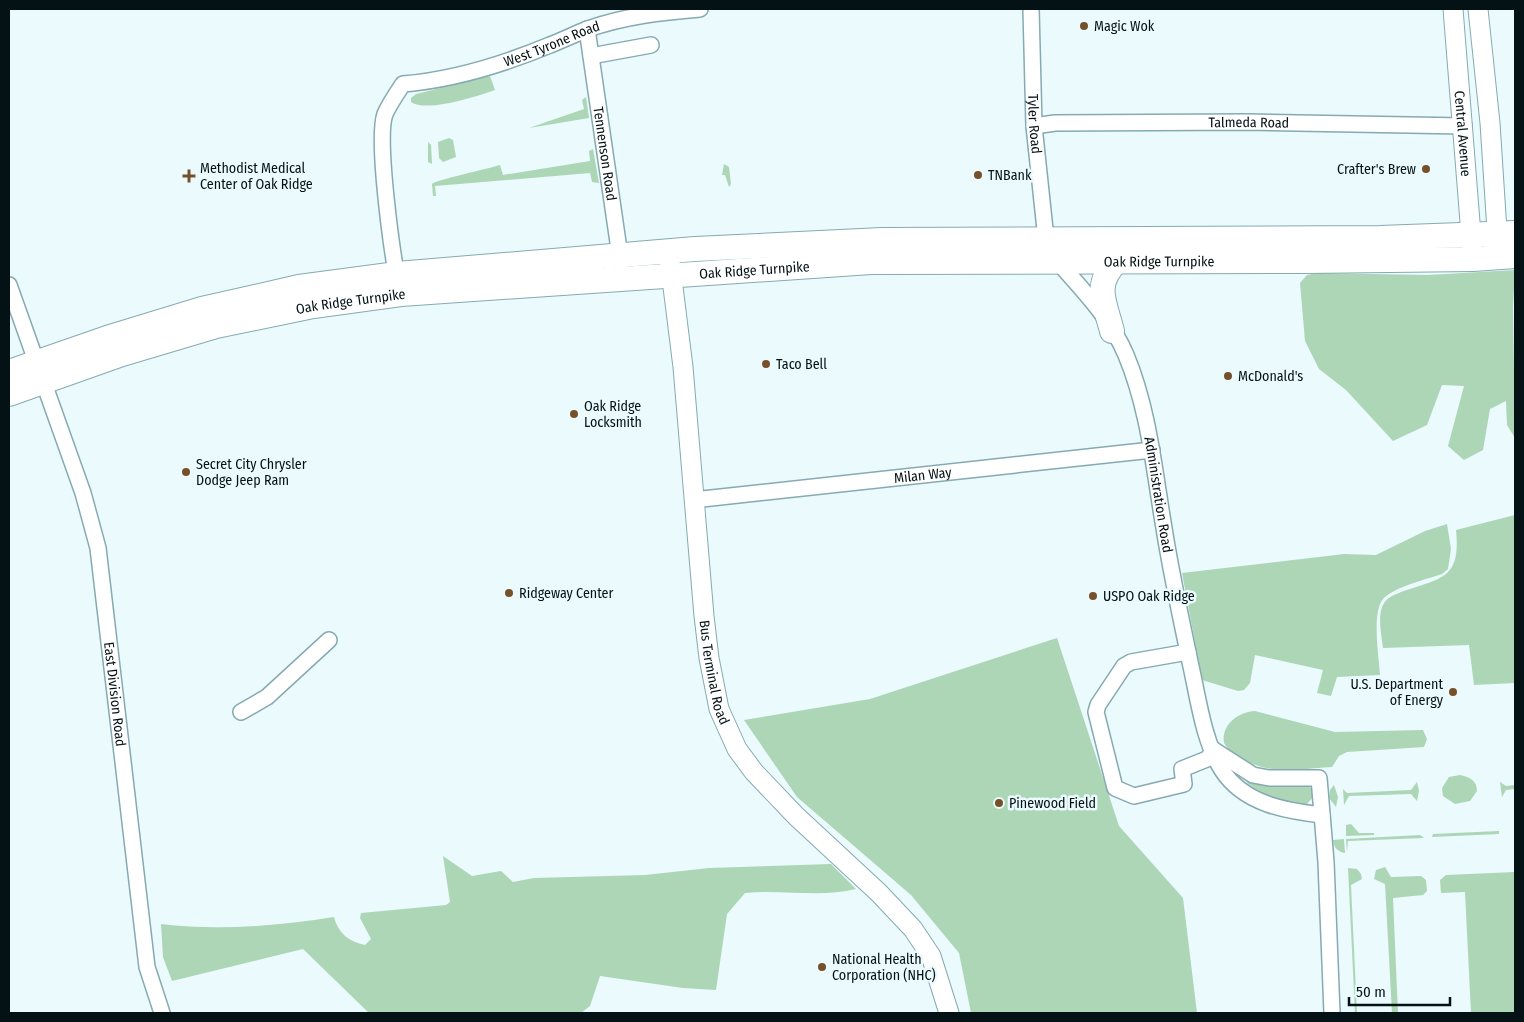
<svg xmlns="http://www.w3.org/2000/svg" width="1524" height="1022" font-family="'Fira Sans Condensed',sans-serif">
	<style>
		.green { fill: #acd6b6 }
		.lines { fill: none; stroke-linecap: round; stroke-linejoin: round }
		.minor-casing { stroke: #85aab2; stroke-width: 18 }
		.tertiary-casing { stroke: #85aab2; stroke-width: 21 }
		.trunk-casing { stroke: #85aab2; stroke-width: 26 }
		.minor { stroke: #fff; stroke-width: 15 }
		.tertiary { stroke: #fff; stroke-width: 19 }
		.trunk { stroke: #fff; stroke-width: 24 }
		.poi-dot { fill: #75502b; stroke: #eafafd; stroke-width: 2 }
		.labels { text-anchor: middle; stroke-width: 5; stroke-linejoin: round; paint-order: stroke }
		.poi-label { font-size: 14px; fill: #051215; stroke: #eafafd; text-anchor: start }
		.street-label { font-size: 14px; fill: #051215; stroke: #eafafd }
	</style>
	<rect width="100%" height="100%" fill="#eafafd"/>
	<g class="green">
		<path d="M490 76 495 90C477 96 427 113 411 102V98L416 94Z"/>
		<path d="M586 97 589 118 529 128 584 109 582 100Z"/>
		<path d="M449 138 453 140 456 157 443 162 439 158 438 142Z"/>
		<path d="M428 142 431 145 432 164 428 162Z"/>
		<path d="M593 149 599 183 592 182 590 173 435 186 436 196H433L432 184C435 180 488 169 500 165L503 175 590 161 589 151Z"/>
		<path d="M724 164 729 167 731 184 729 187 725 175H722Z"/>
		<path d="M1515 270 1513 307 1515 438 1507 425 1506 401 1490 409 1483 450 1464 460 1448 446 1464 386 1442 385 1427 425 1393 441 1346 390 1319 369 1305 341 1300 283 1307 275 1318 273 1428 275Z"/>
		<path d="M1515 515V683L1474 685 1469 645 1383 648C1382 636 1377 617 1383 605 1386 598 1394 595 1401 592 1442 578 1461 579 1456 530Z"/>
		<path d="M1447 524 1451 549 1448 569 1442 574C1427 579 1395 587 1384 598 1371 610 1379 657 1380 675L1337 677 1331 696 1317 693 1323 670 1255 655 1250 683 1244 690 1238 691 1202 680 1182 573 1344 554 1376 555 1425 531Z"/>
		<path d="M1057 638 1119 826 1183 898 1197 1013H971L959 953 911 895 797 797 744 720 870 699Z"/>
		<path d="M1255 711 1335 732 1423 730 1427 739 1424 747 1347 752 1339 756 1332 767C1300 769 1270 776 1241 758 1234 754 1228 750 1224 743 1221 725 1238 712 1255 711Z"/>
		<path d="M1460 775C1469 777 1477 780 1477 791L1470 801 1455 804 1443 796 1442 788 1449 777Z"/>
		<path d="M1247 780 1273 786 1306 785 1313 789 1314 796 1307 804C1285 806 1264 795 1247 783Z"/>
		<path d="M1417 782 1419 791 1417 801 1411 794 1349 796 1344 805 1343 789 1347 793 1411 790Z"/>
		<path d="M1500 782 1506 786 1515 785V789L1506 790 1502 797Z"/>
		<path d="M1334 785 1338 797 1336 807 1329 798 1330 790Z"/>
		<path d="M1351 824 1359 833H1374V835L1346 836V825Z"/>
		<path d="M1499 831V834L1432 837 1433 834Z"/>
		<path d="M1420 835 1424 838 1348 841 1347 852 1346 839Z"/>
		<path d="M1344 839 1345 853C1338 852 1333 847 1333 840Z"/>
		<path d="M443 856 472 876 501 871 513 882 534 878 645 875 709 868 831 864 856 889C820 898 782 889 745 893L727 914 716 990 683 988 600 976 590 1006 581 1013H369L303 949 172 981 163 957 161 924C218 931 277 926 334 917 338 933 349 942 365 945L371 939 360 918 361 913 446 905 450 902Z"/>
		<path d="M1385 867 1391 877 1421 876 1426 880 1427 891 1423 895 1393 898 1398 1013H1392L1385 884 1374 879 1376 870Z"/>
		<path d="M1348 868 1357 869 1361 874 1362 879 1351 885 1357 1013H1355Z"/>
		<path d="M1515 872V1013H1471L1465 892 1441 893 1440 880 1446 875Z"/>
	</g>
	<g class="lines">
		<defs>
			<g id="minor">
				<path id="s1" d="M1031 9 1034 126 1046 239"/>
				<path id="s2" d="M587 29 621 263"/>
				<path d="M591 56 651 45"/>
				<path id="s3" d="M1034 126 1055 123 1248 122 1464 126"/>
				<path id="s4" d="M1057 261C1082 289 1111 319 1126 355 1149 410 1154 470 1164 528 1171 573 1181 618 1190 662 1198 696 1203 741 1222 770 1244 804 1286 811 1322 815"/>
				<path id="s5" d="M398 283C392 252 376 139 385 114 390 103 397 93 403 84 452 80 504 64 550 45 563 40 575 34 588 29 625 16 662 12 700 9"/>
				<path id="s6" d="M9 285 83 493 98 548 147 967 162 1013"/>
				<path id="s7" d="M693 500 1152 450"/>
				<path d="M1188 652 1131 662 1124 666 1098 705 1096 712 1115 788 1134 796 1184 784 1182 769 1207 759 1214 750"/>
				<path d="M241 712 267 697 329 640"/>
				<path d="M1214 750 1253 775 1269 778H1319L1326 862 1332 1013"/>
			</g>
			<g id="tertiary">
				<path id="s8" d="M1453 9 1472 247"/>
				<path d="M1478 9 1490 123 1498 246"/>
				<path id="s9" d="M670 263 683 367 704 616 709 658 719 709 737 749 754 772 796 816 879 893 913 929 931 956 949 1013"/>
			</g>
			<g id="trunk">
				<path d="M1112 331C1105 303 1093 285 1116 262"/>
				<path d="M9 372 107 338 202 309 299 287 397 274 695 249 882 240 1380 238 1515 233"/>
				<path id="s10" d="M9 394 122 354 216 326 313 306 401 294 871 262 1306 261 1473 259 1515 256"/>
			</g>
		</defs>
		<use href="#minor" class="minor-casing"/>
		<use href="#tertiary" class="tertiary-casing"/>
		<use href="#trunk" class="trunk-casing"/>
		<use href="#minor" class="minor"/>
		<use href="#tertiary" class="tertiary"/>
		<use href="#trunk" class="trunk"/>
	</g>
	<g class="poi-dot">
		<circle cx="1084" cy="26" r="5"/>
		<circle cx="1426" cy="169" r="5"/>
		<circle cx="978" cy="175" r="5"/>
		<path d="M186.5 168.5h5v5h5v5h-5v5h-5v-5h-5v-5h5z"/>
		<circle cx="766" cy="364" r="5"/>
		<circle cx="1228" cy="376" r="5"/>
		<circle cx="574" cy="414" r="5"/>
		<circle cx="186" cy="472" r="5"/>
		<circle cx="509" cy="593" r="5"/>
		<circle cx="1093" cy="596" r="5"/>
		<circle cx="1453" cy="692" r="5"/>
		<circle cx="999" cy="803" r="5"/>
		<circle cx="822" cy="967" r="5"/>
	</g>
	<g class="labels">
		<g class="poi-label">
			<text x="1094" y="31">Magic Wok</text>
			<text x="200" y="173">Methodist Medical<tspan x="200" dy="16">Center of Oak Ridge</tspan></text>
			<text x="1416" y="174" text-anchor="end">Crafter's Brew</text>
			<text x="988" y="180">TNBank</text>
			<text x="776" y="369">Taco Bell</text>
			<text x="1238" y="381">McDonald's</text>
			<text x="584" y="411">Oak Ridge<tspan x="584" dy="16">Locksmith</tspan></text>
			<text x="196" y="469">Secret City Chrysler<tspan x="196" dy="16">Dodge Jeep Ram</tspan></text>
			<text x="519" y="598">Ridgeway Center</text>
			<text x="1103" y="601">USPO Oak Ridge</text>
			<text x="1443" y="689" text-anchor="end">U.S. Department<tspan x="1443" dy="16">of Energy</tspan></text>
			<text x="1009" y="808">Pinewood Field</text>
			<text x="832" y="964">National Health<tspan x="832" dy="16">Corporation (NHC)</tspan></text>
		</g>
		<g class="street-label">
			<text dy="5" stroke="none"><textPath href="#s5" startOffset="360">West Tyrone Road</textPath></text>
			<text dy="5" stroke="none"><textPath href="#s3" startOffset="215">Talmeda Road</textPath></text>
			<text dy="5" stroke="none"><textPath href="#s1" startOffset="115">Tyler Road</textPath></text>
			<text dy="5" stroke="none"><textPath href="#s8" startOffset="125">Central Avenue</textPath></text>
			<text dy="5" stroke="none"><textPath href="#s2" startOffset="126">Tennenson Road</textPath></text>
			<text dy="5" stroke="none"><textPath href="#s10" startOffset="1165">Oak Ridge Turnpike</textPath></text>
			<text dy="5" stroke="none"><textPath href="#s10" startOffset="760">Oak Ridge Turnpike</textPath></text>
			<text dy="5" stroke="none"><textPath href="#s10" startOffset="355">Oak Ridge Turnpike</textPath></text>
			<text dy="5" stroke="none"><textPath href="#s7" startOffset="231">Milan Way</textPath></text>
			<text dy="5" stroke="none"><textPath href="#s4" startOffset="261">Administration Road</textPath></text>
			<text dy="5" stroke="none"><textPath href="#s9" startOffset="412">Bus Terminal Road</textPath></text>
			<text dy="5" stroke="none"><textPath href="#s6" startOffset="425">East Division Road</textPath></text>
		</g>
	</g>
	<rect width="1524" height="1022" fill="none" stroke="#051215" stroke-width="20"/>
	<path d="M1349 997v8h101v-8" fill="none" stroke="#051215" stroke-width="2.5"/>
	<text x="1356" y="997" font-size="15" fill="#051215" stroke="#eafafd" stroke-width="4" paint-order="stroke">50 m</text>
</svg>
